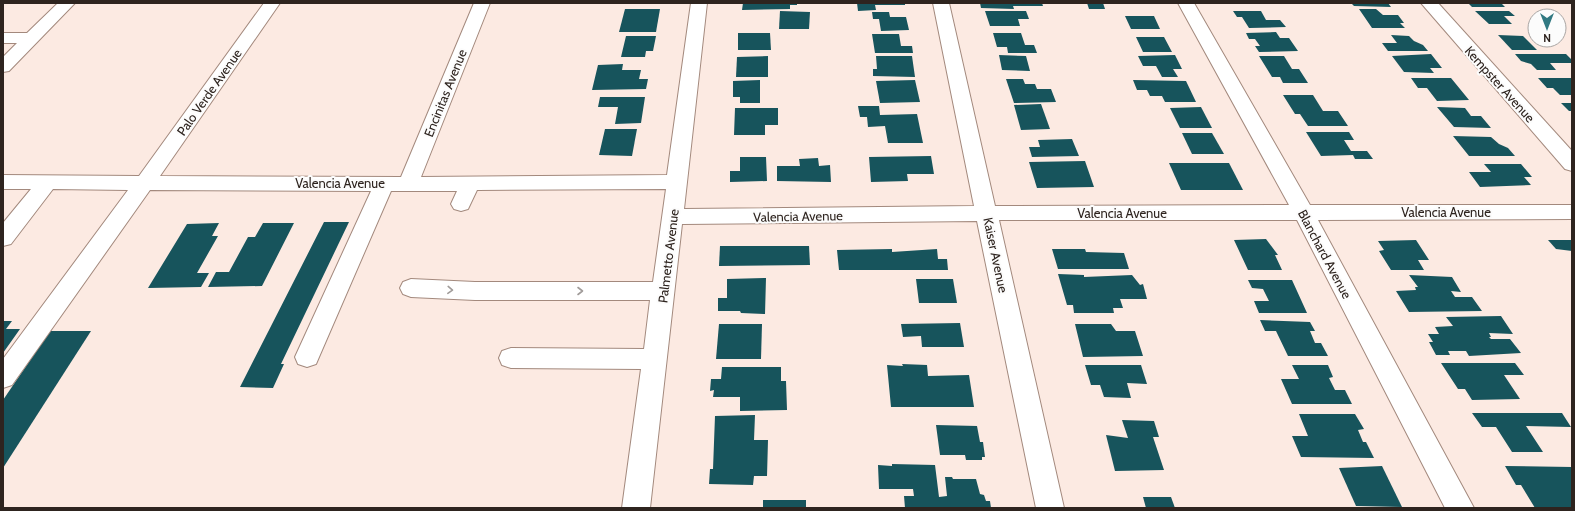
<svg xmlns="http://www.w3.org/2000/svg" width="1575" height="511" font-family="Cabin,sans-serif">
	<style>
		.building { fill: #17545c }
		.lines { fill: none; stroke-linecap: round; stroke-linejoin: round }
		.minor-casing { stroke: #a3897d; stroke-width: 2 }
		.minor { fill: #fff; fill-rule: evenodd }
		.oneway { stroke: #a19c9a }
		.labels { text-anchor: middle; stroke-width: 4; stroke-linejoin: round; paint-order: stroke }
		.street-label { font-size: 13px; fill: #2e241f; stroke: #fcfcfc }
	</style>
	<rect width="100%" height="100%" fill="#fceae2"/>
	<g class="building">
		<path d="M743 3H797V5H790V9L742 10Z"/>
		<path d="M857 3H905V5H875L876 10 858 11Z"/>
		<path d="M980 3H1042L1043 6H1013L1014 9 981 8Z"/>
		<path d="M1087 3H1103L1105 9H1089Z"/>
		<path d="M1351 3H1388L1391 7 1354 6Z"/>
		<path d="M1468 3H1501L1505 7H1472Z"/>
		<path d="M625 9H660L656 32H619Z"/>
		<path d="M1359 9H1376L1383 15H1398L1404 23H1400L1405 28H1372Z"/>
		<path d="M780 11 810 12 809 29H779Z"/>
		<path d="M985 11H1026L1029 19H1018L1020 26H990Z"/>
		<path d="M1233 11H1261L1266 20H1280L1286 27 1249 28 1242 17H1237Z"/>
		<path d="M1475 11H1509L1515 16H1504L1512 24H1489Z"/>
		<path d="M872 12H889L890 17H906L909 30 881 31 879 19H873Z"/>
		<path d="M1125 16H1154L1160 29H1131Z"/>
		<path d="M1276 32 1280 38H1289L1298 51 1259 52 1255 46H1260L1255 39H1249L1246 33Z"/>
		<path d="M738 33H770L771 50H738Z"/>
		<path d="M993 33H1021L1025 45H1034L1037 53H1008L1007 47H997Z"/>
		<path d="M872 34H899L901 46H912L913 53H875Z"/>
		<path d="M1391 35 1409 36 1414 41 1423 45 1428 51H1388L1382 43H1397Z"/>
		<path d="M1498 35 1523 36 1537 50H1512Z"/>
		<path d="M626 36H656L653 51H646L645 57H621Z"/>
		<path d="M1136 37H1164L1172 52H1143Z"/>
		<path d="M1431 54 1442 68H1430L1434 73 1404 72 1392 56Z"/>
		<path d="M1515 54H1566L1572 60V63H1550L1556 70H1537L1531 64 1521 61Z"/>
		<path d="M999 55 1026 56 1030 71 1002 70Z"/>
		<path d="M1175 55 1182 69H1173L1178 77H1162L1156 66H1143L1138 56Z"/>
		<path d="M768 56V77H736L737 57Z"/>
		<path d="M876 56H912L915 77 873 76V69H877Z"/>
		<path d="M1259 56H1284L1292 69H1299L1308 83H1283L1280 77H1272Z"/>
		<path d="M623 64 622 70H641L639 79H648L646 89 592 90 598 65Z"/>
		<path d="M1411 78H1451L1469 100 1437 101 1427 88H1418Z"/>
		<path d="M1538 78H1572V95H1560L1553 88H1547Z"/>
		<path d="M1006 79H1023L1025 84H1035L1037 89H1051L1056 102 1014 103Z"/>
		<path d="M760 80V103H740V97H733V81Z"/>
		<path d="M915 80 920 102 880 103 876 81Z"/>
		<path d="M1133 80 1186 81 1196 102H1165L1162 96H1150L1147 90H1137Z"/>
		<path d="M1283 95H1313L1323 111H1338L1348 126H1308L1300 114H1295Z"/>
		<path d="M600 97H645L641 123 615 124 618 107H598Z"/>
		<path d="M1561 103H1572V111H1569Z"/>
		<path d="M1041 104 1050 129 1021 130 1014 105Z"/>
		<path d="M858 106H879L880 115 917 114 923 143H888L885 126 868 127 867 117H860Z"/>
		<path d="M1201 107 1212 128H1180L1170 108Z"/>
		<path d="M1437 107 1465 108 1471 116H1481L1491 128 1454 127Z"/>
		<path d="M735 108H778V125H765V135H734Z"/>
		<path d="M605 129H637L632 156 599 155Z"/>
		<path d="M1306 132H1349L1354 140H1344L1351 151H1367L1373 159H1355L1353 155 1321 156Z"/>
		<path d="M1182 133H1212L1224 154H1192Z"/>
		<path d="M1453 136 1491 137 1499 144 1508 148 1515 156H1469Z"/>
		<path d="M1072 139 1079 156 1032 157 1029 147H1040L1038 140Z"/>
		<path d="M931 156 934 174H907L908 181 871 182 869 157Z"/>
		<path d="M740 157H766L767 181 730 182V171H740Z"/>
		<path d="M818 158 819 166 830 165 831 182 777 181V166H800L799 159Z"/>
		<path d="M1085 161 1094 187 1037 188 1029 162Z"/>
		<path d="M1169 163H1229L1243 190H1181Z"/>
		<path d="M1484 164H1521L1532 177H1524L1531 185 1480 187 1469 172H1491Z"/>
		<path d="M324 222H349L281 364H284L273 388 240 387Z"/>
		<path d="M219 223 212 236H218L197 273H209L201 287 148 288 187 224Z"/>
		<path d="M263 223H294L262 286 208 287 216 272H229L248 237H255Z"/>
		<path d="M1266 239 1278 255H1275L1282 270H1248L1234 240Z"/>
		<path d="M1416 240 1429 260H1418L1424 270H1391L1379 251 1384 250 1378 241Z"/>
		<path d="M1548 240H1572V251L1556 249Z"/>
		<path d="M720 246H809L810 265 719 266Z"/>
		<path d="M892 249V252L937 249 938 259H947L948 270H839L837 250Z"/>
		<path d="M1052 249H1085L1086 252 1124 253 1129 269H1058Z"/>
		<path d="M1058 274 1084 275V277L1132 275 1140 285 1143 284 1147 299H1120L1123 308H1113L1114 313H1074L1073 305H1067Z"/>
		<path d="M1409 275 1452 277 1461 292 1451 291 1455 297H1472L1482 311 1409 312 1396 291 1416 290 1415 287H1418Z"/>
		<path d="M766 278 765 314 741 313 740 311H718V298H727V279Z"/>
		<path d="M916 279H953L957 303H919Z"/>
		<path d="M1248 280H1292L1307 313H1259L1254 301H1269L1263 289 1252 288Z"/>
		<path d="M1501 316 1513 334 1489 333 1491 337H1489L1491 339H1510L1521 353 1469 356 1466 351H1448L1450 355H1436L1429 342H1433L1428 334H1439L1435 327 1453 326 1446 317Z"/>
		<path d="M1260 320 1310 322 1315 331H1310L1315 343H1321L1328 356H1288L1276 331H1265Z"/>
		<path d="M3 321H12L6 329H20L3 353Z"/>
		<path d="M960 323 964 347H922L921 336 903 337 901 324Z"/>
		<path d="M719 324H762L761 359H716Z"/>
		<path d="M1075 324H1111L1116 331H1135L1143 356 1083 357Z"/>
		<path d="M50 331H91L3 468V400Z"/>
		<path d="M1441 363H1515L1524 375H1504L1520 399 1472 400 1465 389H1458Z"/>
		<path d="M902 364 927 365 928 376 969 375 974 407H891L887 365 903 366Z"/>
		<path d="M1085 365H1141L1147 384 1127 383 1131 398 1104 397 1100 385H1091Z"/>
		<path d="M1292 365H1328L1333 377 1329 378 1335 390H1345L1352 404H1292L1281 379H1299Z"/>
		<path d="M722 367H781V381H786L787 410 740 411V397H713L714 390 710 391 711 379H721Z"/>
		<path d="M1472 413H1562L1571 427 1526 426 1543 452H1512L1496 427H1482Z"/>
		<path d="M1299 414H1355L1364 429 1358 430 1363 442H1366L1374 458 1301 457 1292 436H1308Z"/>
		<path d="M755 415 754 440H768L767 476H754L753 485 709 484 710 469H713L715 416Z"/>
		<path d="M1122 420 1154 421 1159 437H1153L1164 470 1115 471 1106 435 1128 438Z"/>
		<path d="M936 425 977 426 980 442H983L985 457H982V460H966L965 455H940Z"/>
		<path d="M892 464 935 465 939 497 947 496 945 477H952L953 479H976L980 494 984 495 986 501H990L991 508H905L904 496H914L913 489H879L878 465 892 466Z"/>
		<path d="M1382 466 1402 507 1356 506 1339 468Z"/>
		<path d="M1505 466 1572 467V508H1535L1521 485H1516Z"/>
		<path d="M1143 497H1171L1175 508H1146Z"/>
		<rect x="763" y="500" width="43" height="8"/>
	</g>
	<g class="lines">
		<defs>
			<g id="minor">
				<path d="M58 3H75L9 71 3 72V57L17 43H3V33H27Z"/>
				<path d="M264 3H280L160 176 401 177 474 3H490L421 177 667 175 691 3H707L684 209 974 206 933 3H949L995 206 1289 205 1178 3H1194L1310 205H1572V219L1318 220 1474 508H1445L1297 220H999L1064 508H1036L977 221 682 224 650 508H622L641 369 511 368 502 365 499 358 502 351 511 348 644 349 650 300H475L411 297 403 294 400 288 403 282 411 279 475 282H653L666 189 477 190 468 209 461 211 454 209 451 204 457 191H391L319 357 316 364 307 367 298 364 295 357 371 191 150 190 12 385 3 388V359L128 190 53 189 11 244 3 246V223L31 189H3V175L139 176Z"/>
				<path d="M1421 3H1438L1572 151V171L1565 169Z"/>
			</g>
		</defs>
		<use href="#minor" class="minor-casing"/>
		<use href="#minor" class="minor"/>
	</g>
	<defs><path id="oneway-chevron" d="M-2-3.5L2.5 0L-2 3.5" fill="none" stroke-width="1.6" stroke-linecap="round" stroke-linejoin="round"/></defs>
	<g class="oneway">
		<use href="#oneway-chevron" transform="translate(450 290) rotate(3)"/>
		<use href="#oneway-chevron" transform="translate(580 291)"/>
	</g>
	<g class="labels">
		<g class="street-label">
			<text transform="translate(1500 84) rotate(48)" y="5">Kempster Avenue</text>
			<text transform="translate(209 92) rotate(-55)" y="5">Palo Verde Avenue</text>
			<text transform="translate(445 93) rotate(-68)" y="5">Encinitas Avenue</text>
			<text x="340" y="188">Valencia Avenue</text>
			<text x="1446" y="217">Valencia Avenue</text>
			<text x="1122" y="218">Valencia Avenue</text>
			<text transform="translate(798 216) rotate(-1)" y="5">Valencia Avenue</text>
			<text transform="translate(1325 254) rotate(62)" y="5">Blanchard Avenue</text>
			<text transform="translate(996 255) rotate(78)" y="5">Kaiser Avenue</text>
			<text transform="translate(668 256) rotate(-83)" y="5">Palmetto Avenue</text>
		</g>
	</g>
	<rect width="1575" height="511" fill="none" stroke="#2e241f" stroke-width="8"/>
	<g transform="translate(1547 28) rotate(180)"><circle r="19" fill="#fcfcfc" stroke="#aaa6a4"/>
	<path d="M0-3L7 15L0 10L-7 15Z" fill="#317982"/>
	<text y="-6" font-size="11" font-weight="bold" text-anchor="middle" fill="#2e241f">N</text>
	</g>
</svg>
